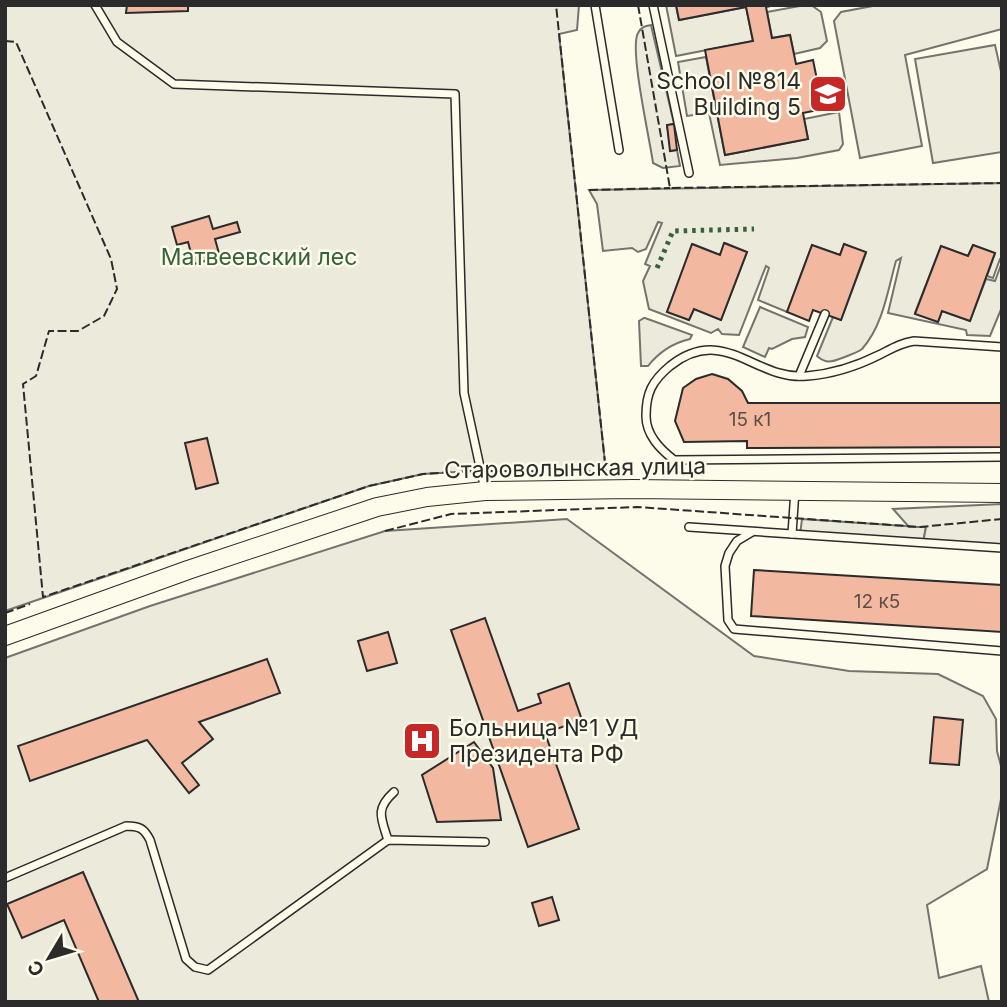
<svg xmlns="http://www.w3.org/2000/svg" width="1007" height="1007" font-family="Inter,sans-serif">
	<style>
		.green { fill: #ecebdb; stroke: #74746e; stroke-width: 2; fill-rule: evenodd }
		.parking { fill: #eceadb; stroke: #74746e; stroke-width: 2 }
		.building { fill: #f2b8a0; stroke: #2b2b2b; stroke-width: 2 }
		.lines { fill: none; stroke-linecap: round; stroke-linejoin: round }
		.service-casing { stroke: #2b2b2b; stroke-width: 10 }
		.tertiary-casing { stroke: #2b2b2b; stroke-width: 20 }
		.service { stroke: #fdfbea; stroke-width: 7 }
		.tertiary { stroke: #fdfbea; stroke-width: 18 }
		.hedge { stroke: #34623c; stroke-width: 5; stroke-dasharray: 3.5 5; stroke-linecap: butt }
		.fence { stroke: #2b2b2b; stroke-width: 2; stroke-dasharray: 9 3.5; stroke-linecap: butt }
		.labels { text-anchor: middle; stroke-width: 5; stroke-linejoin: round; paint-order: stroke }
		.number-label { font-size: 19px; fill: #5d4e48 }
		.poi-label { font-size: 23px; fill: #2b2b2b; stroke: #fdfbea; text-anchor: end }
		.park-label { font-size: 23px; fill: #34623c; stroke: #fdfbea }
		.street-label { font-size: 23px; fill: #2b2b2b; stroke: #fdfbea }
	</style>
	<rect width="100%" height="100%" fill="#fdfbea"/>
	<g class="green">
		<path d="M5 5H579L577 30 559 34 606 472 474 471 423 474 369 486 5 611Z"/>
		<path d="M666 5H676L679 20 746 7 753 41 676 56Z"/>
		<path d="M805 5H811L821 12 827 41 820 48 794 54 790 35 772 38 767 12Z"/>
		<path d="M878 5H1002V29L905 55 922 146 860 158 834 21 841 12Z"/>
		<path d="M651 25 674 124 667 125 671 151 677 150 680 166 663 168 653 163C650 140 629 49 638 33 641 27 645 26 651 25Z"/>
		<path d="M995 45 1002 76V152L933 163 915 59Z"/>
		<path d="M706 57 725 155 808 139 804 119 839 112 843 144 839 150 797 158 720 165 709 113 687 116 678 62Z"/>
		<path d="M1002 183V259H1000L993 278 987 276 995 253 973 245 968 256 941 246 915 313 938 322 942 311 970 321 986 279 995 281 1002 262V307L990 336 967 335 966 330 888 313 901 258 896 261C888 289 883 326 862 349 857 353 849 355 842 358 832 362 826 364 817 356L833 317 841 320 866 253 844 244 840 255 812 245 787 312 758 300 769 268 766 266 739 335 722 334 718 329 711 333 649 309 643 281 650 266 645 264 662 223 658 222 646 249 638 252 632 248 603 251 597 204 589 190ZM725 243 747 252 721 320 694 309 689 320 667 312 693 244 720 255Z"/>
		<path d="M760 307 808 327 805 337 792 339 772 349 769 348 765 357 743 347Z"/>
		<path d="M644 318H645L692 335 690 339C673 343 659 352 648 366H641L639 321Z"/>
		<path d="M567 519 754 656 849 671 938 674 983 696 996 719 997 751 1002 770V794L987 869 927 905 939 978 981 966 989 1002H5V658L150 606 385 531Z"/>
		<path d="M802 519 920 527H926L923 543 800 535Z"/>
	</g>
	<path class="parking" d="M1002 504V548L923 543 926 527H909L893 509Z"/>
	<g class="building">
		<path d="M127 5H188V11L126 13Z"/>
		<path d="M676 5H775L766 7 772 38 790 35 796 64 813 60 823 109 803 113 808 139 725 155 705 50 753 41 746 7 679 20Z"/>
		<path d="M674 124 677 150 670 151 667 125Z"/>
		<path d="M209 216 213 229 237 222 240 232 215 239 220 257 194 264 188 242 177 245 172 227Z"/>
		<path d="M724 243 747 252 721 320 694 309 689 320 667 312 692 244 720 255Z"/>
		<path d="M844 244 866 252 841 320 813 310 809 321 787 312 812 245 840 255Z"/>
		<path d="M973 245 995 253 970 321 942 311 938 322 915 314 941 246 968 256Z"/>
		<path d="M712 374 728 379 742 391 748 403H1002V447L747 448V441L684 442 675 421 683 388 696 379Z"/>
		<path d="M207 438 218 483 196 489 185 443Z"/>
		<path d="M754 570 1002 585V632L751 616Z"/>
		<path d="M485 618 518 711 541 703 538 694 569 683 582 720 545 733 579 829 528 847 451 630Z"/>
		<path d="M388 632 397 663 367 671 358 641Z"/>
		<path d="M267 659 280 693 199 722 213 739 182 763 199 785 189 793 147 740 30 781 18 746Z"/>
		<path d="M934 717 963 720 959 765 930 763Z"/>
		<path d="M474 742 493 768 501 820 437 822 422 775Z"/>
		<path d="M83 872 139 1002H99L64 920 22 938 7 904Z"/>
		<path d="M552 897 559 920 539 926 532 903Z"/>
	</g>
	<g class="lines">
		<defs>
			<g id="service">
				<path d="M95 5 117 42 174 84 455 94 464 393 485 490"/>
				<path d="M595 5 619 150"/>
				<path d="M653 5 689 173"/>
				<path d="M1002 347 914 341C900 343 891 349 879 355 857 366 832 374 807 376 755 381 724 323 670 366 652 381 646 393 646 416 646 435 660 449 674 460L1002 457"/>
				<path d="M799 376 825 314"/>
				<path d="M689 527 1002 548"/>
				<path d="M752 532 737 541 729 553 725 566 728 620 734 629 1002 651"/>
				<path d="M792 534 795 490"/>
				<path d="M388 840C381 818 375 809 394 792"/>
				<path d="M5 878 126 826C139 826 144 828 150 840L186 959 195 967 208 970 388 840 485 842"/>
			</g>
			<path id="tertiary" d="M5 636 188 570 377 507 427 497 485 491 633 489 1002 493"/>
		</defs>
		<use href="#service" class="service-casing"/>
		<use href="#tertiary" class="tertiary-casing"/>
		<use href="#service" class="service"/>
		<use href="#tertiary" class="tertiary"/>
		<path class="hedge" d="M657 268 673 231 754 229"/>
		<g class="fence">
			<path d="M638 5 670 188 1002 183"/>
			<path d="M5 41 16 42 111 259 117 289 104 316 78 331H49L36 376 23 384 43 597 369 486 423 474 474 471"/>
			<path d="M589 190 670 188"/>
			<path d="M488 471 606 472 556 5"/>
			<path d="M385 531 451 514 637 507 920 527 1002 519"/>
			<path d="M5 613 30 604"/>
		</g>
	</g>
	<defs>
		<symbol id="school-square" viewBox="-11 -11 22 22"><rect x="-9" y="-9" width="18" height="18" rx="4" fill="#c62828" stroke="#fdfbea"/><path d="M0-5L7-2L0 1L-7-2ZM-4 1L0 2.5L4 1V4Q0 6-4 4Z" fill="#fff"/></symbol>
		<symbol id="hospital-square" viewBox="-11 -11 22 22"><rect x="-9" y="-9" width="18" height="18" rx="4" fill="#c62828" stroke="#fdfbea"/><path d="M-5-5h3v3.5h4V-5h3V5h-3V1.5h-4V5h-3Z" fill="#fff"/></symbol>
	</defs>
	<g fill-rule="evenodd">
		<use href="#school-square" x="806" y="72" width="44" height="44"/>
		<use href="#hospital-square" x="400" y="719" width="44" height="44"/>
	</g>
	<g class="labels">
		<g class="number-label">
			<text x="750" y="426">15 к1</text>
			<text x="877" y="608">12 к5</text>
		</g>
		<g class="poi-label">
			<text x="801" y="89">School №814<tspan x="801" dy="26">Building 5</tspan></text>
			<text x="449" y="736" text-anchor="start">Больница №1 УД<tspan x="449" dy="26">Президента РФ</tspan></text>
		</g>
		<g class="park-label">
			<text x="259" y="265">Матвеевский лес</text>
		</g>
		<g class="street-label">
			<text transform="translate(575 468) rotate(-1)" y="8">Староволынская улица</text>
		</g>
	</g>
	<rect width="1007" height="1007" fill="none" stroke="#2b2b2b" stroke-width="14"/>
	<g transform="translate(49 958) rotate(232)" stroke="#fdfbea" stroke-width="5" paint-order="stroke">
	<path d="M0-5L12 26L0 18L-12 26Z" fill="#2b2b2b"/>
	<text y="-10" font-size="19" font-weight="bold" text-anchor="middle" fill="#2b2b2b">С</text>
	</g>
</svg>
